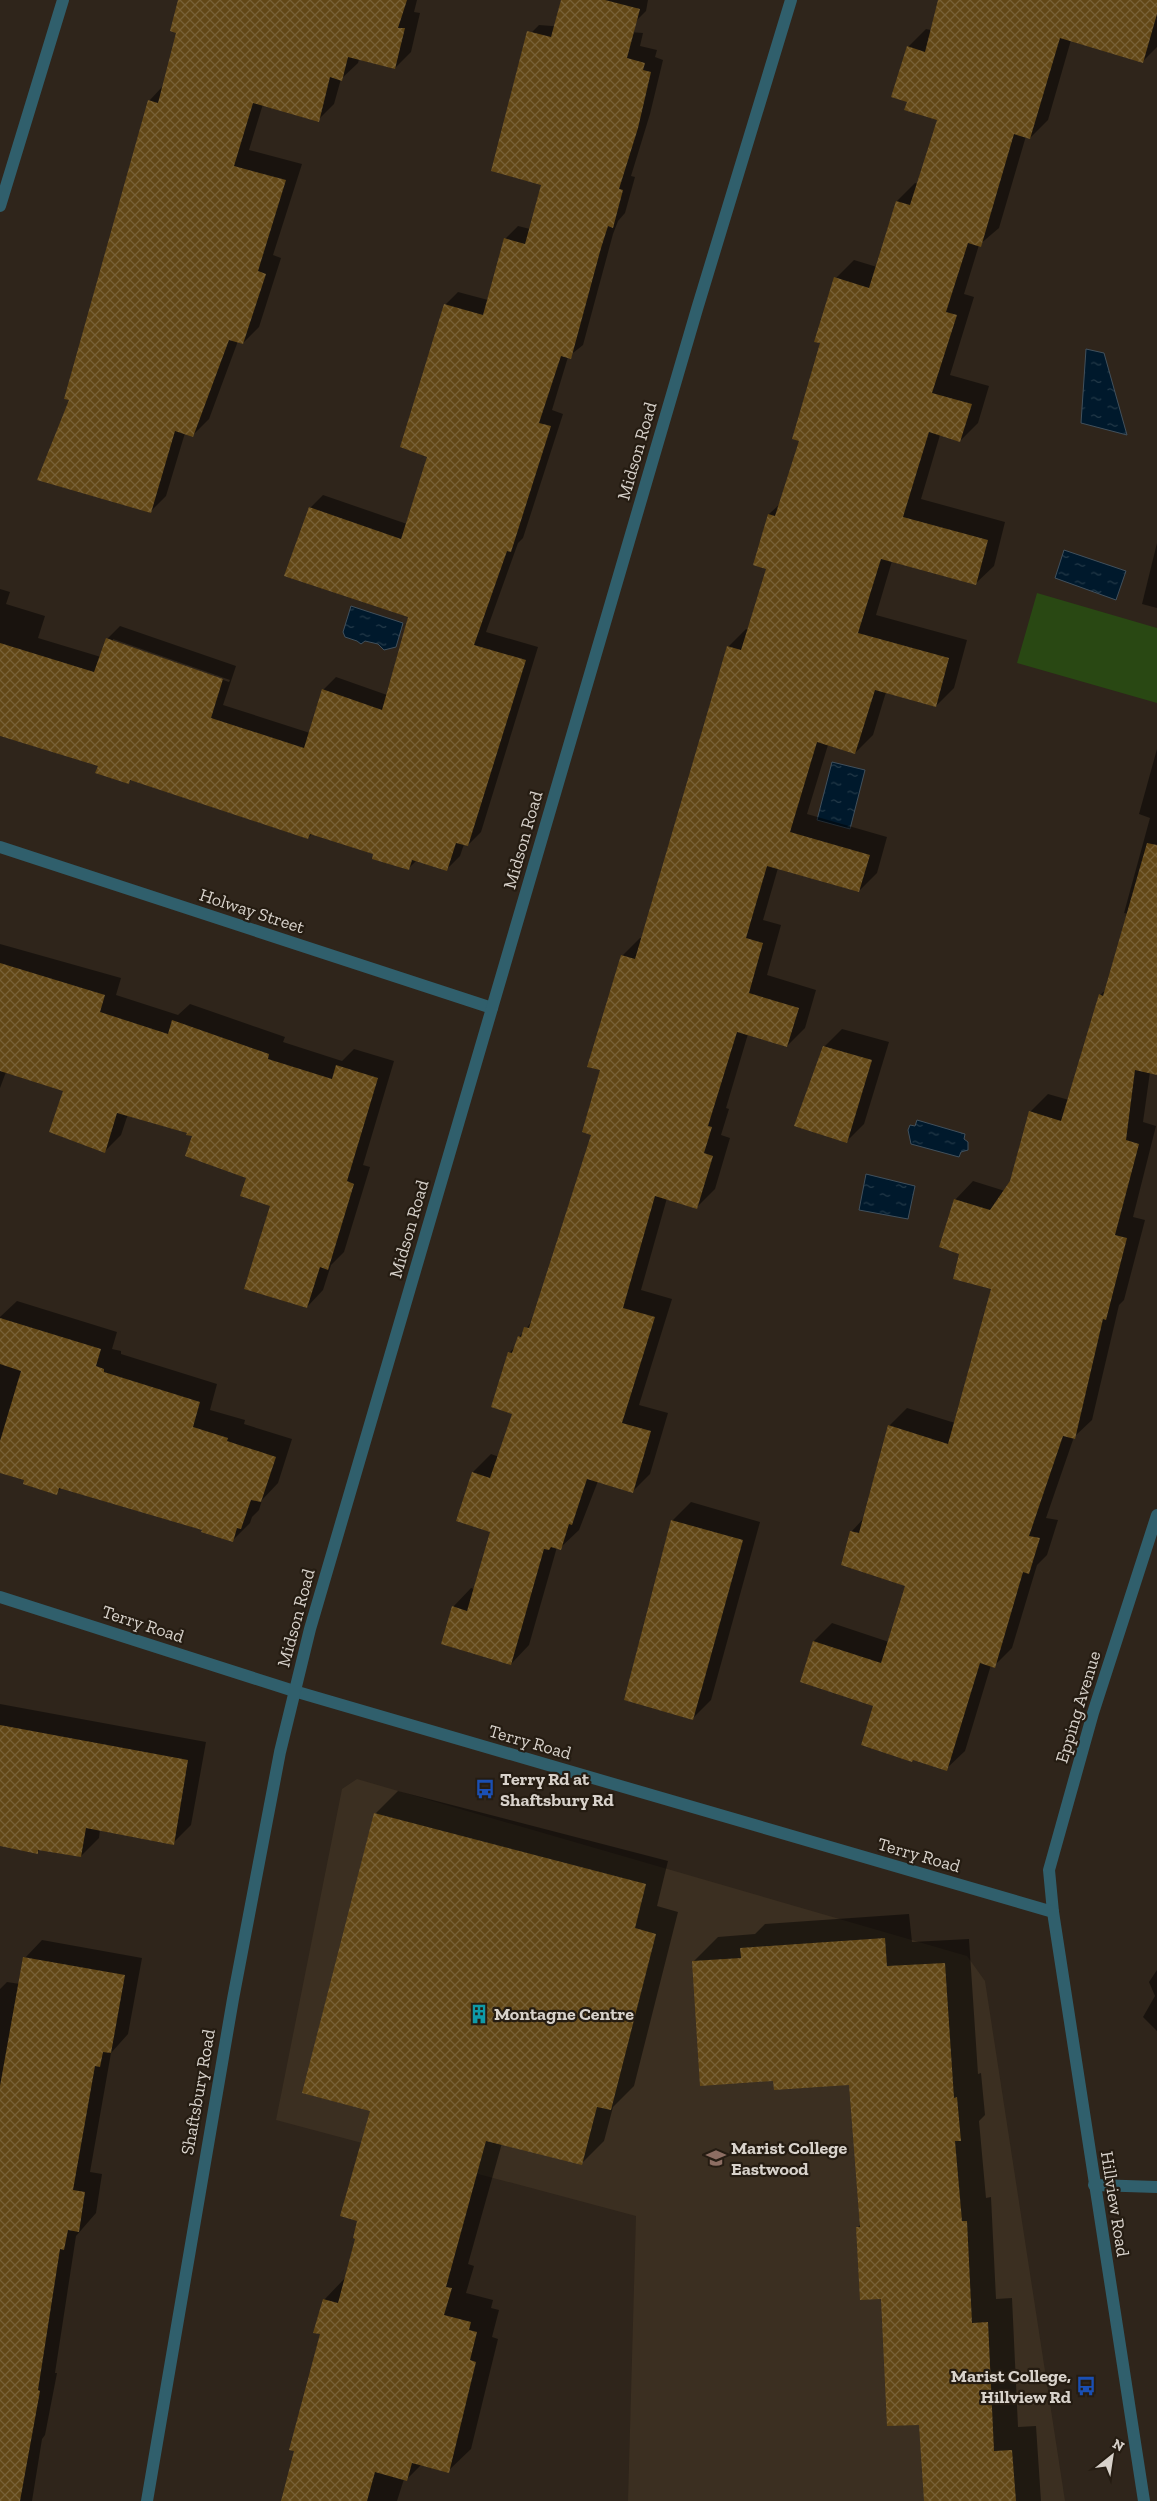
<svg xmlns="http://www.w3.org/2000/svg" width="1157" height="2501" font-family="'Zilla Slab',serif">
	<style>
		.education { fill: #3b2f21 }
		.garden { fill: #294813 }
		.water { fill: url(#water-ripples); stroke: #41505c }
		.shadow { fill: #0007; fill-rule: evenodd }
		.building { fill: url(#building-cross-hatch) }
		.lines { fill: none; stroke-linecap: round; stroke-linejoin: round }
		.minor { stroke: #305f6c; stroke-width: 12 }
		.tertiary { stroke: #305f6c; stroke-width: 12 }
		.labels { text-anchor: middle; stroke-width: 4.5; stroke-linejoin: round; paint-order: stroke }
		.street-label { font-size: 18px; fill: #d8d2cb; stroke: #251c12 }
		.poi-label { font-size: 18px; font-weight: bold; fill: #d8d2cb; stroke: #251c12; text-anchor: start }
	</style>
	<defs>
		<pattern id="water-ripples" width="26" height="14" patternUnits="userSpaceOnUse" patternTransform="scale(1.25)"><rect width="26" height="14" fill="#00192c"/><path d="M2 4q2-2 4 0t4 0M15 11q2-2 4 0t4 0" fill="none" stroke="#243a49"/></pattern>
		<pattern id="building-cross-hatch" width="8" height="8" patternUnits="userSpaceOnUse" patternTransform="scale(1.25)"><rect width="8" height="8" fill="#624716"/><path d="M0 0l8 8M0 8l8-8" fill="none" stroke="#786137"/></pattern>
	</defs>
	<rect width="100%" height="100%" fill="#2f251b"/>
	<path class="education" d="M357 1779 967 1956 985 1981 1065 2501H628L636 2216 276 2120 342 1789Z"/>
	<path class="garden" d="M1037 593 1157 628V703L1017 663Z"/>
	<g class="water">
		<path d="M1086 349 1104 353 1127 435 1081 423Z"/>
		<path d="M1064 550 1126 571 1116 600 1055 578Z"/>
		<path d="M351 606 403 623 396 647 384 650 378 644 365 641 361 644 357 641 345 637 343 632Z"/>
		<path d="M832 762 865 770 850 829 817 820Z"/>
		<path d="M917 1120 965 1134 964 1139 968 1142V1150L961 1152 959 1157 911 1144 908 1130 910 1125 915 1126Z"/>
		<path d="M866 1174 915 1186 908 1219 859 1210Z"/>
	</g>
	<g class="shadow">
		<path d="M179 0H417L414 12 420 13 411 52 395 68 359 59 358 63 341 79 334 104 318 120 263 104 249 150 302 164 273 255 281 258 259 327 243 343 238 341 209 419 193 435 185 433 166 496 150 512 70 399 149 101 163 86 178 32Z"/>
		<path d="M569 0H648L646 11 637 20Z"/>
		<path d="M939 0H1157V47L1143 61 1071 40 1048 120 1030 138 1026 136 999 228 979 245 964 294 974 297 950 375 989 386 978 423 960 441 940 435 921 499 1005 522 994 566 975 584 892 561 876 615 967 640 954 688 936 706 886 692 873 735 855 753 828 745 807 814 887 837 877 873 859 891 778 868 763 920 781 925 767 975 816 990 805 1028 787 1046 748 1034 726 1108 729 1109 721 1135 730 1138 715 1189 697 1207 667 1198 641 1290 672 1299 639 1405 668 1413 650 1474 632 1492 598 1481 579 1530 560 1548 557 1547 529 1645 511 1664 453 1607 471 1588 474 1589 491 1531 473 1472 491 1454 499 1457 514 1413 509 1353 515 1347 519 1337 533 1320 592 1134 622 956 640 938H642L728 647 746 629 749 630 768 569 754 564 769 514 781 503 800 440 836 278 854 260 877 267 897 201 915 183 918 184 938 119 909 101 908 47 926 29 931 30Z"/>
		<path d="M539 25 643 33 640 46 657 50 655 57 663 60 650 114 631 176 635 177 625 213 618 221 613 234 583 345 568 357 552 410 563 414 523 538 518 543 486 632 538 647 481 832 468 845 464 844 460 856 447 869 417 860 409 868 375 853 312 834 308 838 132 780 129 782 99 765 0 736V589L10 592 6 604 45 616 38 638 101 657 107 639 120 626 236 666 223 705 310 733 323 690 336 677 387 695 409 617 310 508 323 495 407 524 429 457 445 305 458 292 488 300 505 239 518 226 530 229 543 184 526 38ZM113 639 230 680 229 682 113 642Z"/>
		<path d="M1157 543V608L1142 604Z"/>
		<path d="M1157 749V1073L1150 1072 1143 1122 1156 1126 1133 1217 1145 1220 1124 1300 1119 1305 1092 1420 1074 1437 1046 1518 1058 1520 1047 1555 1037 1565 1012 1648 994 1666 991 1665 965 1751 946 1769 874 1705 802 1681 814 1641 832 1623 889 1642 907 1586 843 1564 852 1531 864 1518 889 1426 907 1408 955 1423 992 1288 960 1253 955 1200 973 1181 1005 1191 1011 1181 1030 1112 1048 1094 1069 1100 1100 995 1107 989 1128 914 1124 913 1150 818 1139 814Z"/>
		<path d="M0 944 121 978 116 995 178 1015 190 1004 285 1037 283 1042 342 1061 354 1049 394 1061 363 1165 370 1167 344 1252 331 1265 323 1290 307 1307 271 1205 248 1177 193 1135 128 1114 121 1135 105 1151 65 1090 6 1072 0 1088Z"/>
		<path d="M842 1029 889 1042 864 1124 846 1142 824 1047Z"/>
		<path d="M17 1301 117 1332 112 1349 121 1351V1354L217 1384 210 1410 245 1420 244 1424 292 1439 278 1483 262 1500 259 1510 252 1517 250 1523 232 1541 203 1529 62 1487 56 1493 25 1479 0 1462V1317Z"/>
		<path d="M691 1502 760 1522 711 1700 693 1718 672 1521Z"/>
		<path d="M0 1704 206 1742 191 1825 173 1843 100 1829 99 1838 81 1856 41 1849 37 1852 0 1845Z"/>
		<path d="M398 1791 668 1861 657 1906 678 1912 634 2086 613 2107 604 2141 581 2164 502 2143 468 2264 474 2266 466 2293 493 2300 491 2308 499 2310 492 2337 498 2339 471 2449 448 2471 422 2464 407 2479H404L397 2501H282L292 2471 321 2333 324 2300 346 2277 357 2238 371 2110 375 1814Z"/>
		<path d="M909 1914 912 1942 969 1939 978 2074 981 2073 985 2115 979 2121 986 2198 991 2197 996 2299 1012 2298 1018 2427 1036 2426 1041 2501H925L920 2423 882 2298 858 2227 861 2224 850 2084 775 2079 693 1962 718 1937 755 1934 765 1924Z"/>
		<path d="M42 1940 142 1958 128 2034 111 2053 90 2172 102 2174 96 2213 76 2236 55 2373H57L45 2435 42 2439 32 2501H0V1989L7 1982 20 1984 25 1958Z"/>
		<path d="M1157 1970V2031L1143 2017 1155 1996 1149 1982Z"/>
	</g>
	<g class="building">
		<path d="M178 0H407L398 28H405L395 69 348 57 342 81 330 77 319 122 253 103 234 166 286 180 258 271 266 274 243 344 229 340 193 437 175 431 151 513 37 480 69 400 64 399 148 100 158 103 176 33 170 31Z"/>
		<path d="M561 0H605L640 9 627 58 645 63 643 70 651 72 638 128 619 189 623 190 613 228 608 226 601 248 571 359 561 356 539 423 551 426 511 552 507 551 474 645 526 660 468 846 456 843 447 871 412 860 409 870 372 859 373 854 310 834 308 839 130 780 129 784 95 773 98 766 0 736V643L94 672 106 638 223 679 211 718 304 748 322 689 382 710 408 617 284 576 309 507 401 539 427 457 400 447 444 304 483 315 504 238 525 244 541 185 491 171 527 31 551 37Z"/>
		<path d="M938 0H1157V14L1143 63 1060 38 1030 139 1014 134 981 247 968 243 946 312 957 315 932 393 972 404 960 442 929 432 903 517 988 540 976 585 881 559 858 633 949 658 936 707 875 690 855 754 817 742 790 832 870 855 859 892 767 866 746 938 763 943 749 993 799 1008 787 1047 737 1032 708 1126 712 1127 704 1153 713 1156 697 1209 655 1196 623 1308 655 1317 622 1423 651 1431 633 1493 587 1479 572 1525 569 1524 561 1550 551 1547 549 1550 544 1549 511 1665 441 1644 452 1606 467 1611 490 1532 456 1521 472 1472 490 1478 512 1414 491 1407 508 1352 512 1353 518 1336 521 1337 524 1327 529 1328 591 1135 582 1132 600 1070 587 1067 621 955 635 959 727 646 741 650 766 569 753 565 768 514 775 516 799 441 792 439 820 343 814 342 834 277 869 288 896 201 910 205 937 120 904 110 907 102 891 97 907 46 925 52Z"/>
		<path d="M1147 843 1157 845V1075L1135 1070 1126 1140 1139 1144 1115 1235 1127 1238 1106 1320 1103 1319 1075 1439 1063 1436 1029 1536 1040 1538 1029 1574 1023 1572 995 1668 980 1663 947 1771 913 1760 912 1762 861 1745 873 1706 800 1682 813 1641 881 1663 905 1586 841 1565 850 1531 859 1533 888 1425 948 1444 991 1289 953 1279 959 1254 939 1247 954 1199 990 1210 1010 1181 1029 1111 1061 1121 1099 994 1103 996Z"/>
		<path d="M0 963 105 995 100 1012 168 1034 172 1020 269 1054 268 1059 332 1079 336 1065 378 1078 347 1181 354 1184 328 1270 320 1267 307 1308 244 1289 270 1206 240 1196 246 1178 185 1156 192 1136 186 1135 187 1133 117 1113 105 1153 49 1132 63 1091 0 1071Z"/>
		<path d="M823 1046 872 1060 847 1143 794 1126Z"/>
		<path d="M0 1318 101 1349 96 1366 104 1369V1372L200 1402 193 1427 228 1438 227 1441 276 1457 261 1502 251 1500 241 1529 237 1528 233 1542 201 1532 202 1530 59 1488 57 1495 23 1484 24 1480 0 1473V1441L21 1371 0 1364Z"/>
		<path d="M671 1520 743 1540 693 1720 624 1700Z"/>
		<path d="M0 1725 188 1760 174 1845 86 1828 81 1857 38 1850V1854L0 1846Z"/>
		<path d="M374 1813 646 1884 635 1928 656 1934 611 2110 597 2107 582 2165 486 2141 446 2287 452 2288 444 2315 471 2322 469 2330 477 2332 470 2360 476 2362 449 2473 412 2463 407 2481 375 2472 367 2501H281L294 2451 289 2450 320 2334 313 2333 323 2299 338 2303 355 2239 353 2238 357 2221 340 2216 370 2111 302 2093Z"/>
		<path d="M885 1938 887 1966 945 1963 954 2098 957 2097 961 2141H955L962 2221H967L972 2323 988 2322 994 2451 1012 2450 1016 2501H924L919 2425 887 2426 881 2299 860 2300 856 2227H860L849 2085 774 2090 773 2081 700 2086 692 1961 741 1958 740 1948Z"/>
		<path d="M23 1957 125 1975 111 2053 103 2052 100 2067 95 2066 73 2190 85 2192 79 2232 68 2230 64 2250 60 2249 38 2390 40 2391 20 2501H0V2086Z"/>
	</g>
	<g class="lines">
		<g class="minor">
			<path d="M0 206 63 0"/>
			<path d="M0 847 492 1008"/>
			<path d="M1053 1912 1049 1870 1093 1713 1157 1515"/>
			<path d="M1094 2185 1157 2187"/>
		</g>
		<g class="tertiary">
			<path d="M0 1597 294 1691 1053 1912 1144 2501"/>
			<path d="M147 2501 233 1999 280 1752 310 1629 697 309 791 0"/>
		</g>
	</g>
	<defs>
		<symbol id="bus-bare" viewBox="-9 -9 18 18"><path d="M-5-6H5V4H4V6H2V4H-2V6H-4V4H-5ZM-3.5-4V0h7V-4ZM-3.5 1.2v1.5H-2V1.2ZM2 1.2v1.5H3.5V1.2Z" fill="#1a4fb4" stroke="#251c12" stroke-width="2.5" paint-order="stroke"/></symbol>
		<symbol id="building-bare" viewBox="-9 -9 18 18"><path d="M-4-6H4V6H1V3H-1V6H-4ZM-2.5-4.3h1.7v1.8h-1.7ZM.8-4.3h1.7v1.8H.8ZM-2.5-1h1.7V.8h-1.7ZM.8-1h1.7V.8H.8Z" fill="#0f9aa8" stroke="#251c12" stroke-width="2.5" paint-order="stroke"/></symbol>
		<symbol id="school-bare" viewBox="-9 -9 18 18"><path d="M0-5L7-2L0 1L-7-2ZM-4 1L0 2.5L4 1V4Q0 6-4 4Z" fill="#8d6e63" stroke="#251c12" stroke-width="2.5" paint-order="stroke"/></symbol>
	</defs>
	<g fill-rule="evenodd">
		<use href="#bus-bare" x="471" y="1775" width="28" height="28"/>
		<use href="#building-bare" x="465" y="2000" width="28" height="28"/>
		<use href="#school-bare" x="702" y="2144" width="28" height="28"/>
		<use href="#bus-bare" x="1072" y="2372" width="28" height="28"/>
	</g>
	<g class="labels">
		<g class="street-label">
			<text transform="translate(637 451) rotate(-74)" y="6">Midson Road</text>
			<text transform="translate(523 840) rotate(-74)" y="6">Midson Road</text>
			<text transform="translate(252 911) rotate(18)" y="6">Holway Street</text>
			<text transform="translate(409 1229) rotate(-74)" y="6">Midson Road</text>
			<text transform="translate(296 1618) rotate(-75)" y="6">Midson Road</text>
			<text transform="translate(143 1624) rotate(18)" y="6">Terry Road</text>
			<text transform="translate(1078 1707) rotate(-73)" y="6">Epping Avenue</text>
			<text transform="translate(530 1742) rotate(16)" y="6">Terry Road</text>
			<text transform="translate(919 1855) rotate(16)" y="6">Terry Road</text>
			<text transform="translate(198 2092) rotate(-80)" y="6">Shaftsbury Road</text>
			<text transform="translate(1115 2204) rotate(81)" y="6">Hillview Road</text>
		</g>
		<g class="poi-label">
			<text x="500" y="1785">Terry Rd at<tspan x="500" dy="21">Shaftsbury Rd</tspan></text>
			<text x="494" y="2020">Montagne Centre</text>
			<text x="731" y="2154">Marist College<tspan x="731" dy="21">Eastwood</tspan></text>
			<text x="1071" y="2382" text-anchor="end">Marist College,<tspan x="1071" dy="21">Hillview Rd</tspan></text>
		</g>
	</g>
	<g transform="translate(1112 2456) rotate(30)" stroke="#251c12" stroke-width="4" paint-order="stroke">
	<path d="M0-4L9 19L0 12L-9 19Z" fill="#d8d2cb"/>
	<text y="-8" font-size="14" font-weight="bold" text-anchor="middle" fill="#d8d2cb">N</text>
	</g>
</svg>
